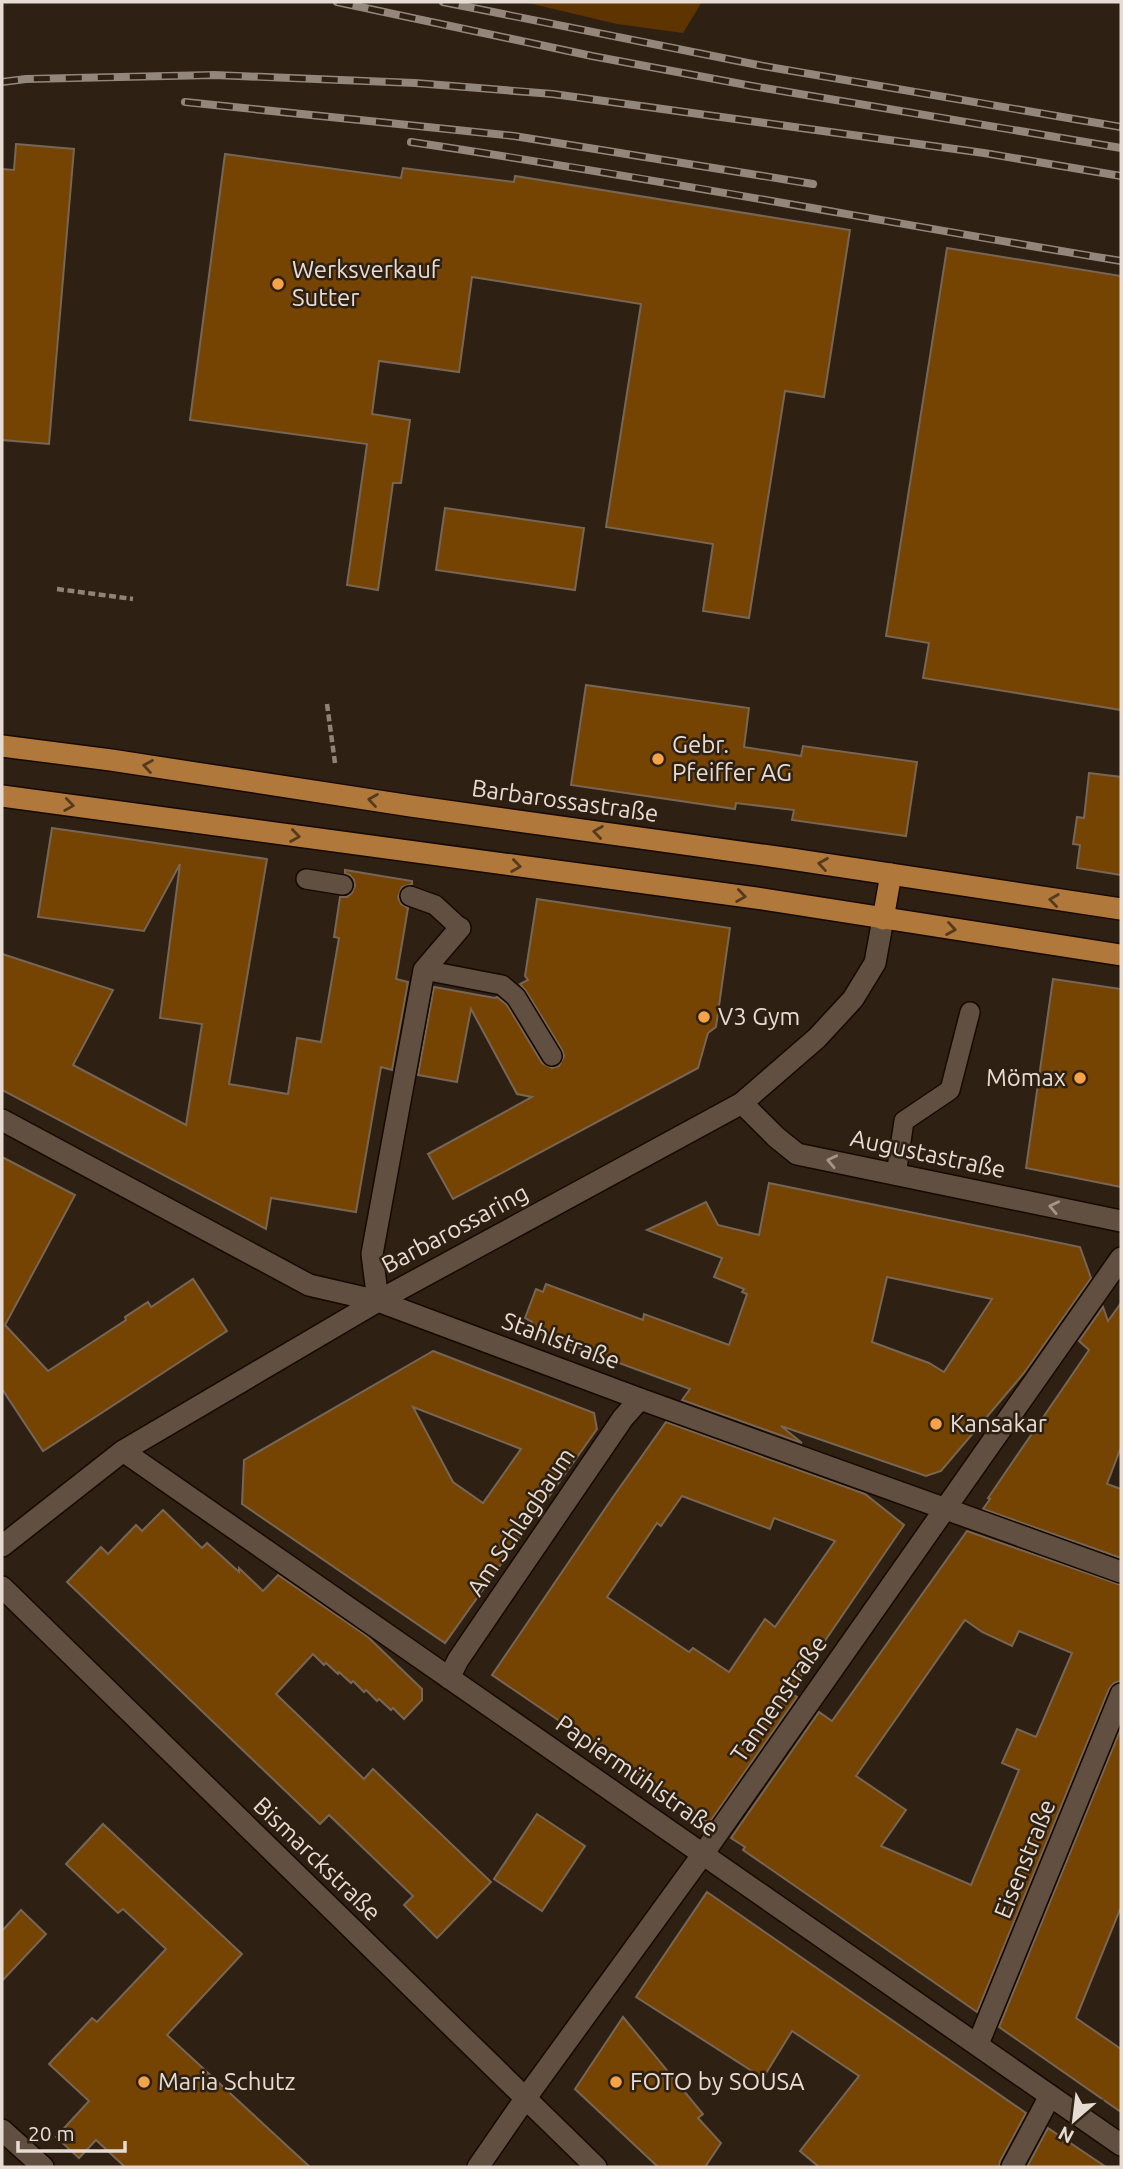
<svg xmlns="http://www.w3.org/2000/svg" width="1123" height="2169" font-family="Ubuntu,sans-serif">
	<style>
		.green { fill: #5e3400 }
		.building { fill: #754403; stroke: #776656; stroke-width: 2; fill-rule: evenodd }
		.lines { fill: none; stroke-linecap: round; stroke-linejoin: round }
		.lane-casing { stroke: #160901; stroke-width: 22 }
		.street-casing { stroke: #160901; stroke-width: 24 }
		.secondary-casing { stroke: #160901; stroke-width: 24 }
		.primary-casing { stroke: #160901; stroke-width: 24 }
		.path { stroke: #8f8377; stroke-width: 4.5; stroke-dasharray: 7 3.5; stroke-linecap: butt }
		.lane { stroke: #615041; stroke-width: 19 }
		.street { stroke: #615041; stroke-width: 21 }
		.secondary { stroke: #615041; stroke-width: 21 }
		.primary { stroke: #b0783a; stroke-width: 21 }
		.rail-casing { stroke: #93877c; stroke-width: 8 }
		.rail { stroke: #2e2012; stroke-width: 5; stroke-dasharray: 16; stroke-linecap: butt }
		.oneway { stroke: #553a1e }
		.oneway2 { stroke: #a4968a }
		.poi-dot { fill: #f6a248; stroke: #2e2012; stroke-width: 2.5 }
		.labels { text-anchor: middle; stroke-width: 5; stroke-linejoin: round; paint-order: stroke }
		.poi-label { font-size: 24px; fill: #e6dcd3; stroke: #2e2012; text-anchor: start }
		.street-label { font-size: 24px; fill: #e6dcd3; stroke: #2e2012 }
	</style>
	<rect width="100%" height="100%" fill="#2e2012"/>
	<path class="green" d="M524 2H702L683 33 617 24Z"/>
	<g class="building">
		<path d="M16 144 74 149 49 444 2 440V169L14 170Z"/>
		<path d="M225 154 401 178 403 168 514 182 515 176 850 230 824 397 785 391 749 618 703 611 713 544 606 527 641 304 472 277 459 372 379 361 372 414 410 420 401 483H393L378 590 347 585 367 444 190 420Z"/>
		<path d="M947 248 1121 276V710L923 678 929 643 886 636Z"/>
		<path d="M445 508 584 528 575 590 436 570Z"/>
		<path d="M586 685 749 708 744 747 801 756 803 746 917 762 906 836 792 820 794 810 736 803 735 809 571 785Z"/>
		<path d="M1089 773 1121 777V875L1077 868 1080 845 1073 844 1077 817 1084 818Z"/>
		<path d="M52 828 267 859 229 1084 288 1094 297 1038 321 1042 339 938 334 937 340 897H347L352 893 355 886 354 880 350 875 345 873V870L412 881V884L402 887 398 897 401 904 408 908 396 979 408 982 392 1070 381 1067 356 1212 271 1198 266 1229 2 1090V954L113 990 73 1065 186 1125 202 1024 160 1018 180 864 144 931 38 917Z"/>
		<path d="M537 899 730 928 716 1027 708 1033 698 1068 453 1199 428 1154 532 1097 517 1094 471 1009 457 1082 418 1075 434 987 495 998 497 997 507 1005 542 1063 552 1068 559 1066 564 1056 562 1050 526 991 520 984 528 980 525 976Z"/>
		<path d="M1053 979 1121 989V1187L1026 1168Z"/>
		<path d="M2 1157 75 1195 5 1325 48 1371 126 1320 125 1317 148 1302 151 1307 193 1279 227 1331 43 1451 2 1389Z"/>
		<path d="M769 1183 1080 1247 1091 1278 1024 1373 941 1471 926 1476 781 1426 802 1443 682 1400 690 1389 529 1330 532 1322 525 1318 536 1289 543 1292 546 1284 643 1320 644 1314 729 1345 747 1294 742 1292 744 1289 714 1277 722 1258 647 1230 706 1202 718 1225 759 1235ZM887 1277 992 1299 944 1372 929 1363 872 1342Z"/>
		<path d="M1121 1303V1447L1107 1484 1121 1489V1558L983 1509 990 1499 988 1498 1089 1350 1079 1341 1103 1307 1108 1321Z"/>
		<path d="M433 1351 594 1413 597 1429 445 1643 242 1504 244 1460ZM413 1407 521 1449 483 1503 453 1482Z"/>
		<path d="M666 1422 865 1494 904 1525 790 1692 797 1697 709 1823 492 1675 613 1497ZM682 1496 770 1529 774 1518 835 1541 775 1627 765 1619 729 1672 693 1648 689 1652 607 1597 657 1523 661 1526Z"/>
		<path d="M163 1510 202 1548 207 1543 239 1572V1568L263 1591 278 1575 368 1637 422 1689V1700L404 1719 393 1708 391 1710 379 1699 377 1701 366 1690 364 1692 353 1681 351 1683 339 1672 338 1674 326 1663 324 1665 313 1654 276 1694 364 1779 373 1769 491 1882 437 1938 404 1905 413 1896 329 1815 320 1824 67 1582 101 1547 108 1554 136 1525 142 1531Z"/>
		<path d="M967 1531 1121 1585V1681L1114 1683 1109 1689 977 2012 743 1850 745 1847 731 1838 819 1712 832 1721ZM965 1620 982 1632 1012 1646 1019 1631 1072 1653 1036 1737 1017 1729 1002 1763 1019 1770 971 1885 881 1846 906 1810 856 1776Z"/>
		<path d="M1121 1728V1907L1076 2018 1121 2049V2112L999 2027Z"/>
		<path d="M537 1814 585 1846 542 1911 494 1879Z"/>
		<path d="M103 1824 242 1954 167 2035 310 2167H125L96 2140 79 2158 56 2137 89 2101 49 2064 92 2018 97 2022 166 1949 123 1909 118 1913 66 1864Z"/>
		<path d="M707 1892 1026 2113 1000 2161 999 2167H819L800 2151 859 2076 792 2031 763 2078 636 1997Z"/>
		<path d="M21 1910 46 1934 2 1981V1931Z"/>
		<path d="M623 2017 703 2114 698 2118 721 2143 705 2167H658L575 2089Z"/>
		<path d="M1048 2128 1106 2167H1027Z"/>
	</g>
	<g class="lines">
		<defs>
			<g id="lane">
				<path d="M306 879 343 885"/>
				<path d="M410 896 435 905 460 928"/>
				<path d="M424 970 502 985 516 997 552 1056"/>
				<path d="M896 1175 904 1121 950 1090 970 1012"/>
			</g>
			<g id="street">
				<path d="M742 1103 776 1137 797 1154 1121 1221"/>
				<path d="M2 1120 309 1285 378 1301 640 1399 1121 1572"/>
				<path d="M378 1301 372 1254 424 970 460 928"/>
				<path d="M123 1451 1121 2145"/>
				<path d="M2 1587 596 2167"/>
				<path d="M449 1678 458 1660 623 1418 640 1399"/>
				<path d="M978 2044 1121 1694"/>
				<path d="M2 2130 43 2167"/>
				<path d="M478 2167 525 2099 703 1854 1121 1258"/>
				<path d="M1012 2167 1050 2096"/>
			</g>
			<path id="secondary" d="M2 1546 123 1451 378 1301 742 1103 817 1038 853 999 875 963 883 919"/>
			<g id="primary">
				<path d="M2 746 111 760 411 806 791 859 1121 909"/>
				<path d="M2 796 756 898 1121 955"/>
				<path d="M883 919 891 874"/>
			</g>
		</defs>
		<use href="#lane" class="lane-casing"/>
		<use href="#street" class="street-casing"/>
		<use href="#secondary" class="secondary-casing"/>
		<use href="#primary" class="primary-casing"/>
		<g class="path">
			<path d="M57 589 133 599"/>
			<path d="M327 704 335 763"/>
		</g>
		<use href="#lane" class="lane"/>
		<use href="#street" class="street"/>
		<use href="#secondary" class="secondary"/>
		<use href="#primary" class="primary"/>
		<defs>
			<g id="rail">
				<path d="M337 2 592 56 752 86 1121 148"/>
				<path d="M443 2 763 66 1121 127"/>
				<path d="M2 82 26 79 214 75 415 83 553 94 984 153 1121 176"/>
				<path d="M185 102 514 136 813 184"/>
				<path d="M411 142C648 177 884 222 1121 261"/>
			</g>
		</defs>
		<use href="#rail" class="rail-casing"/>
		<use href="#rail" class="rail"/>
	</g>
	<defs><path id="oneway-chevron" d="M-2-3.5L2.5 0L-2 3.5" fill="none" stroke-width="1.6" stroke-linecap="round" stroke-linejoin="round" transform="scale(1.75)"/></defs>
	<g class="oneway">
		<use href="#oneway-chevron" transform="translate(148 766) rotate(-171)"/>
		<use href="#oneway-chevron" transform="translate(373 800) rotate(-171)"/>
		<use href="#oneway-chevron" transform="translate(69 805) rotate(8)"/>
		<use href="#oneway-chevron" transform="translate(598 832) rotate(-172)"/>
		<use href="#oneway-chevron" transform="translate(295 836) rotate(8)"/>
		<use href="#oneway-chevron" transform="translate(823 864) rotate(-171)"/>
		<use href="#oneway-chevron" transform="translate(516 866) rotate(8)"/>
		<use href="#oneway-chevron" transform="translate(741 896) rotate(8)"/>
		<use href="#oneway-chevron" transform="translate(1054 900) rotate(-172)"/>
		<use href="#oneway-chevron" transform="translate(951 929) rotate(9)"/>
	</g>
	<g class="oneway2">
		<use href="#oneway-chevron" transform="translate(832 1161) rotate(-168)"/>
		<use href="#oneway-chevron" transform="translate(1054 1207) rotate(-168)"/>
	</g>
	<g class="poi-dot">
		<circle cx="278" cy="284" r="7"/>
		<circle cx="658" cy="759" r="7"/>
		<circle cx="704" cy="1017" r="7"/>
		<circle cx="1080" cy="1078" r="7"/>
		<circle cx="936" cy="1424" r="7"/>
		<circle cx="144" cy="2082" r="7"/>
		<circle cx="616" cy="2082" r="7"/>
	</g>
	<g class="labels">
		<g class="poi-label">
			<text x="292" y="278">Werksverkauf<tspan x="292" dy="28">Sutter</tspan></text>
			<text x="672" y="753">Gebr.<tspan x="672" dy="28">Pfeiffer AG</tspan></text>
			<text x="718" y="1025">V3 Gym</text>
			<text x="1066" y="1086" text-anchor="end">Mömax</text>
			<text x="950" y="1432">Kansakar</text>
			<text x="158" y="2090">Maria Schutz</text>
			<text x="630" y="2090">FOTO by SOUSA</text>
		</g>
		<g class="street-label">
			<text transform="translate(565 801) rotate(8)" y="8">Barbarossastraße</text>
			<text transform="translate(928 1154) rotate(12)" y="8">Augustastraße</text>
			<text transform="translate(455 1229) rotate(-28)" y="8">Barbarossaring</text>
			<text transform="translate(561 1341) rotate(20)" y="8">Stahlstraße</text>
			<text transform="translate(521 1522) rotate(-56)" y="8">Am Schlagbaum</text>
			<text transform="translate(779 1699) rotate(-55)" y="8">Tannenstraße</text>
			<text transform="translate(637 1776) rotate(35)" y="8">Papiermühlstraße</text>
			<text transform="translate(317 1859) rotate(44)" y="8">Bismarckstraße</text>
			<text transform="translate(1025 1859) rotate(-68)" y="8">Eisenstraße</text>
		</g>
	</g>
	<rect width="1123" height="2169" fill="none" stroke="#e6dcd3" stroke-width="7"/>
	<g transform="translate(1074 2120) rotate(208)" stroke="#2e2012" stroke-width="5" paint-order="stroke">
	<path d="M0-5L12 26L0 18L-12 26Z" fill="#e6dcd3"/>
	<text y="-10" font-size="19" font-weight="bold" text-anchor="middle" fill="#e6dcd3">N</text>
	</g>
	<path d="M18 2141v10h107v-10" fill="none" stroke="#e6dcd3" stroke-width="3.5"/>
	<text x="28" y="2141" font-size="21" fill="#e6dcd3" stroke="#2e2012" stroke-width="5" paint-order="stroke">20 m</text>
</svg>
